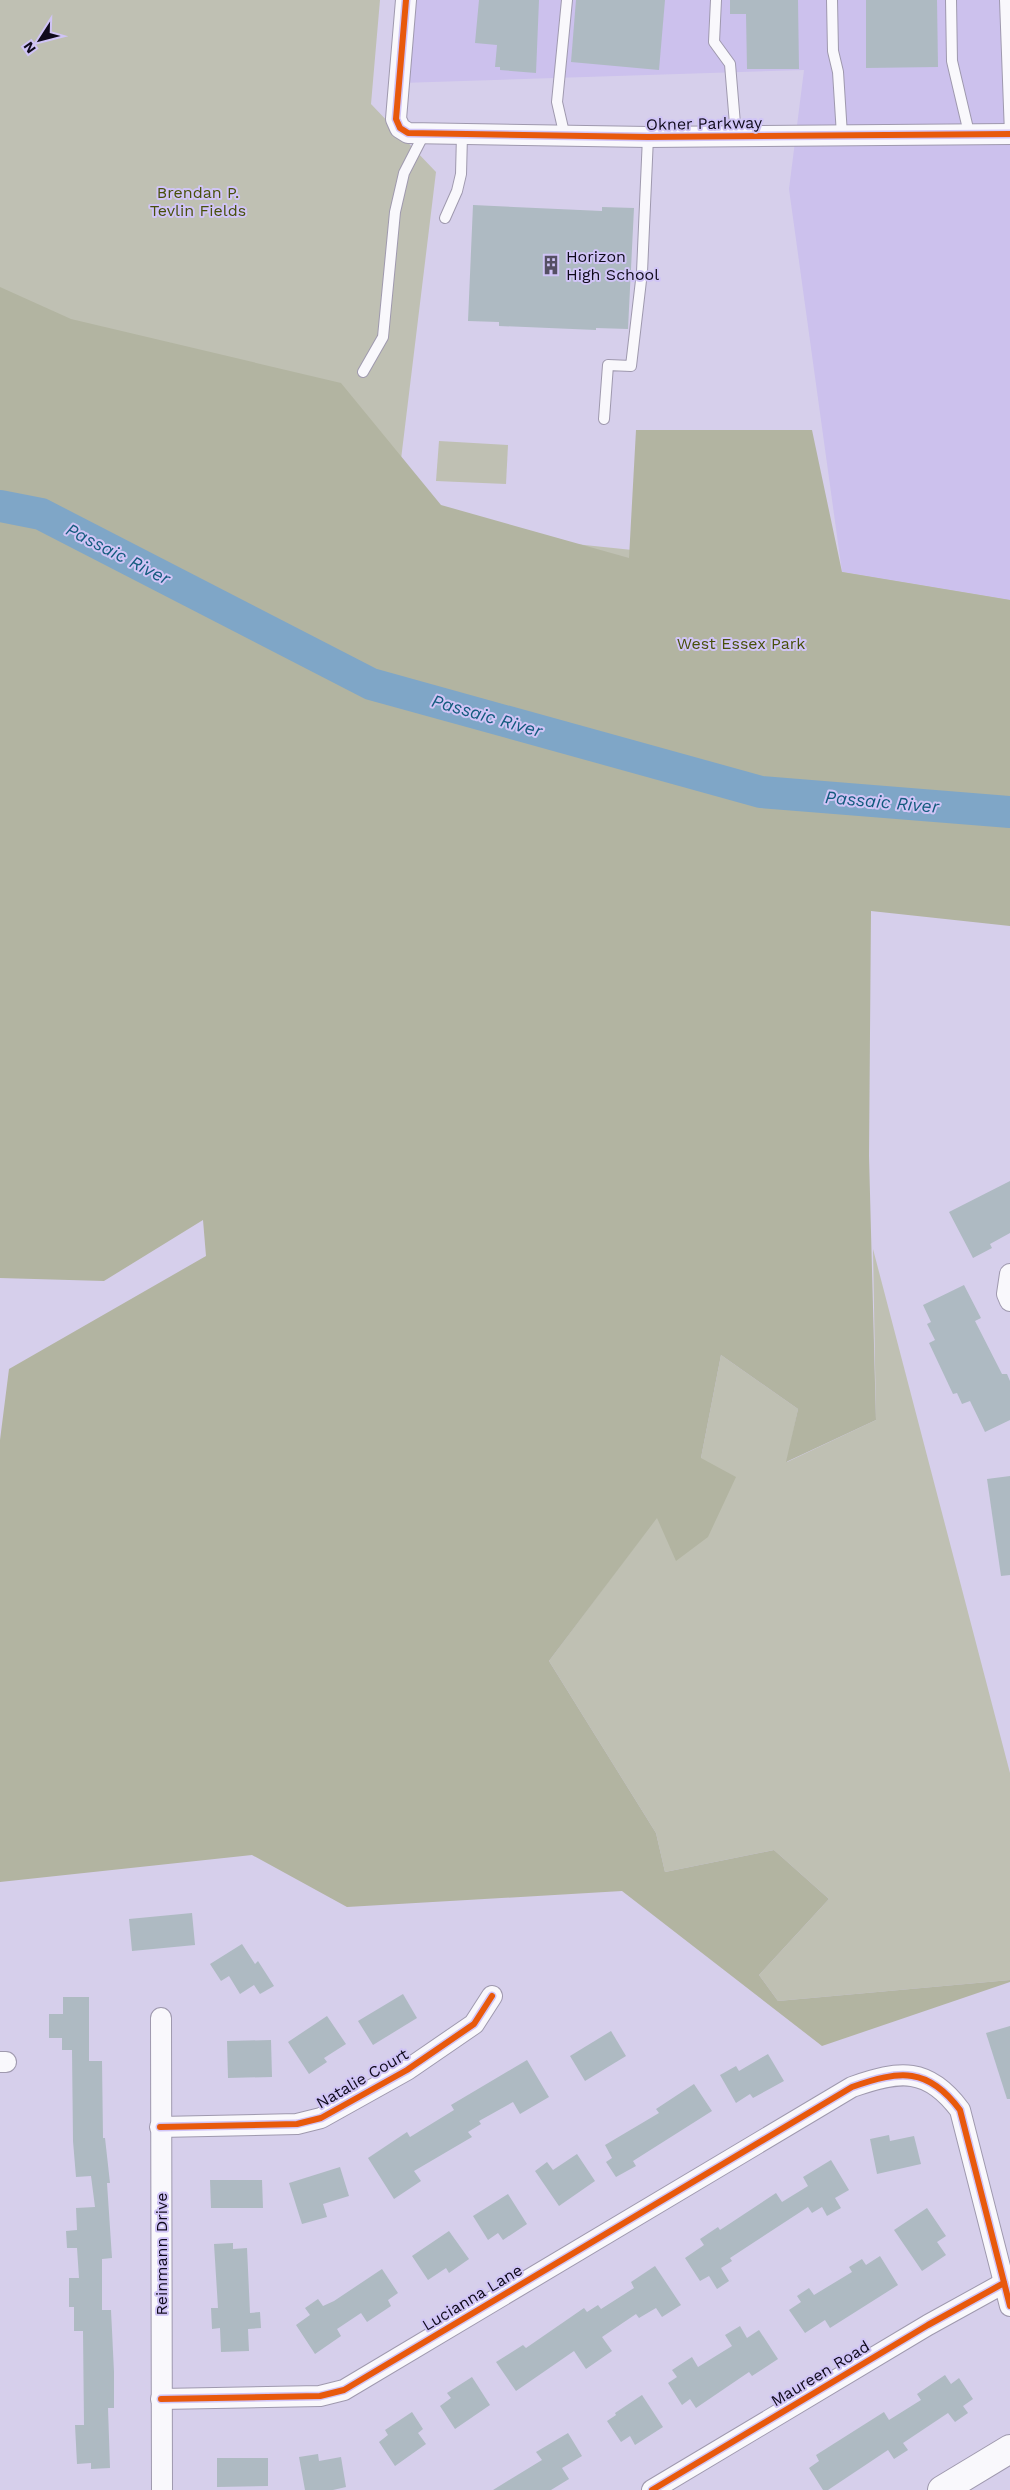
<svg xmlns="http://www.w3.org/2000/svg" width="1010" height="2490" font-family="'Work Sans',sans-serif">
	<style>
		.built { fill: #ccc1ed }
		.green { fill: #bfc0b3 }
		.forest { fill: #b2b4a1 }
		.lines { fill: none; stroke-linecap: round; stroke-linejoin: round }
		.river { stroke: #7fa6c7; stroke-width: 32 }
		.building { fill: #aebac2 }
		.lane-casing { stroke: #9f99ae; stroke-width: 12 }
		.street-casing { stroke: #9f99ae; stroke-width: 22 }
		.secondary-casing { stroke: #9f99ae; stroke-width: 30 }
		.lane { stroke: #f9f8fc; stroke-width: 10 }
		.street { stroke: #f9f8fc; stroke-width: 20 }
		.secondary { stroke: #f9f8fc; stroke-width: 28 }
		.cycleway-casing { stroke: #d0c4f6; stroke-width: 9 }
		.cycleway { stroke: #e8590c; stroke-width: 6 }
		.labels { text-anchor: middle; stroke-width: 4; stroke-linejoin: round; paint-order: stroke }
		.street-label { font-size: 16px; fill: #0f0a1b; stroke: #d0c4f6 }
		.park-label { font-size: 16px; fill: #48500a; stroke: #d0c4f6 }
		.poi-label { font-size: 16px; fill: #0f0a1b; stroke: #d0c4f6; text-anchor: start }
		.water-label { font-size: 18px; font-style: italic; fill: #135b7e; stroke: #d0c4f6 }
	</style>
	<rect width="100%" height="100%" fill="#d6cfeb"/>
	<path class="built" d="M408 0H1010V600L842 572 789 189 804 70 401 83Z"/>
	<g class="green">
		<path d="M0 0H380L371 104 436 172 393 525 842 572 1010 600V743L0 450Z"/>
		<path d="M439 441 508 445 506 484 436 481Z"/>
		<path d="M873 1249 1010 1773V1980L778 2001 759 1975 829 1899 774 1850 665 1872 656 1833 549 1661 701 1458 721 1355 798 1409 787 1462 876 1420Z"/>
	</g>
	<path class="forest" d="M0 287 71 319 341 383 441 505 629 558 636 430H812L842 572 1010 600V926L871 911 869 1156 876 1420 786 1462 798 1409 721 1355 701 1458 736 1477 708 1537 676 1561 657 1518 549 1661 656 1833 665 1872 774 1850 829 1899 759 1975 778 2001 1010 1980V1982L822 2046 622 1891 347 1907 252 1855 0 1882V1440L9 1369 206 1256 203 1220 104 1281 0 1278Z"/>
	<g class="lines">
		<path class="river" d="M0 506 41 514 371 684 761 792 1010 812"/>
	</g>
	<g class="building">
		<path d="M479 0H539L536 73 500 70V67H495L497 45 475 43Z"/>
		<path d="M576 0H665L659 70 571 62Z"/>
		<path d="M730 0H798L799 69H747L746 14H730Z"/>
		<path d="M866 0H937L938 67 866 68Z"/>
		<path d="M473 205 602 211V207L634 208 628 329 596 328V330L499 326V322L468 321Z"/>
		<path d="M1010 1181V1233L990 1244 992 1248 973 1258 949 1212Z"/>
		<path d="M964 1285 981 1318 975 1321 1002 1374H1007L1010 1381V1420L985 1432 970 1401 962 1404 957 1393 953 1394 929 1343 935 1340 927 1324 931 1322 923 1305Z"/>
		<path d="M1010 1476V1575L1001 1576 987 1479Z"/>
		<path d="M192 1913 195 1945 132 1951 129 1919Z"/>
		<path d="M242 1944 255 1964 258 1961 274 1986 260 1994 254 1985 240 1994 229 1976 221 1981 210 1964Z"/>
		<path d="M403 1994 417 2018 373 2045 358 2021Z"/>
		<path d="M63 1997H89V2061H102L103 2138H105L110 2183H107L112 2258 102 2259V2310H111L114 2372V2408H108L110 2468 91 2469V2463L77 2464 75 2425H84L83 2331H74V2307H69V2278H79L77 2248H67L66 2231 77 2230 76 2208 95 2207 91 2176 76 2177 73 2141 72 2050H62V2038H49V2014H63Z"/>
		<path d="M327 2016 346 2044 324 2058 327 2062 309 2074 288 2042Z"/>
		<path d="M1010 2026V2099H1007L986 2033Z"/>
		<path d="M611 2031 626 2056 585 2081 570 2056Z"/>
		<path d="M271 2040 272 2077 228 2078 227 2041Z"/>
		<path d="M768 2054 784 2081 753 2098 750 2094 736 2103 720 2075 736 2066 739 2071Z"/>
		<path d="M527 2060 549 2097 520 2114 513 2102 479 2121 481 2124 468 2132 472 2137 414 2171 421 2181 394 2199 368 2158 407 2132 410 2137 454 2110 451 2105Z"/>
		<path d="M694 2084 712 2111 633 2161 636 2166 616 2177 606 2162 612 2158 605 2145 659 2113 656 2109Z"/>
		<path d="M889 2135 890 2141 914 2136 921 2164 877 2174 870 2139Z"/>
		<path d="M577 2154 595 2181 559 2206 535 2171 547 2162 553 2170Z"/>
		<path d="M831 2160 849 2190 835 2198 841 2208 827 2216 822 2207 812 2213 808 2207 730 2258 732 2261 721 2268 729 2281 717 2289 709 2276 700 2281 685 2258 704 2245 700 2239 718 2227 720 2230 776 2193 782 2202 808 2186 803 2177Z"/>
		<path d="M340 2167 349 2196 323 2204 327 2217 302 2224 289 2183Z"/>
		<path d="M210 2180H262L263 2208H211Z"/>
		<path d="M508 2194 527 2224 503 2240 498 2233 488 2240 473 2216Z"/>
		<path d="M927 2208 946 2236 937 2242 946 2255 922 2271 894 2230Z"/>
		<path d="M449 2231 469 2259 449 2273 446 2268 428 2280 412 2256Z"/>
		<path d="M233 2243V2249L247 2248 250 2313 260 2312 261 2328 248 2329 249 2351 221 2352 220 2328 212 2329 211 2308H218L214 2244Z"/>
		<path d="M880 2256 898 2285 830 2328 825 2320 805 2333 789 2310 801 2302 797 2296 809 2288 814 2295 852 2272 849 2267 862 2259 866 2265Z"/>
		<path d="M655 2266 681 2305 662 2317 656 2308 639 2318 636 2314 602 2337 612 2351 586 2369 574 2351 516 2391 496 2362 523 2345 526 2348 584 2308 587 2312 598 2305 601 2309 634 2288 631 2282Z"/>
		<path d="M382 2269 398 2293 388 2300 391 2306 367 2322 361 2313 337 2329 341 2336 315 2354 296 2325 310 2315 305 2308 318 2299 323 2306 334 2301Z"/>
		<path d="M740 2326 747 2338 759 2330 778 2359 752 2376 749 2372 696 2408 690 2399 682 2405 668 2383 677 2377 672 2370 692 2357 698 2367 732 2346 725 2335Z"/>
		<path d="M945 2375 951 2384 959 2378 973 2399 963 2406 968 2413 955 2422 948 2413 903 2443 908 2450 894 2459 888 2450 828 2490H823L809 2468 819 2461 816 2455 884 2412 889 2420 921 2400 917 2394Z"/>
		<path d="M472 2377 490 2405 455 2429 440 2406 451 2398 447 2393Z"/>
		<path d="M642 2395 663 2427 635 2445 630 2436 621 2442 607 2421 616 2415 615 2413Z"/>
		<path d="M412 2412 423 2429 418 2433 426 2444 395 2466 379 2442 388 2435 385 2430Z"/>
		<path d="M568 2433 582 2456 562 2468 569 2479 551 2490H493L542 2460 536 2452Z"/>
		<path d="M318 2454 319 2461 341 2457 346 2487 333 2490H305L299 2457Z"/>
		<path d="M217 2458H268V2486L217 2487Z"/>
	</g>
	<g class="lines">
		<defs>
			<g id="lane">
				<path d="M716 0 714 42 730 64 736 136"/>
				<path d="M832 0 833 51 838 72 842 135"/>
				<path d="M951 0 952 61 969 133"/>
				<path d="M1005 0 1010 134"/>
				<path d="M565 137 557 102 567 0"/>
				<path d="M445 218 457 191 461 174 462 135"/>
				<path d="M363 372 383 337 395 212 404 173 424 134"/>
				<path d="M604 419 608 365 631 366 642 272 648 137"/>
			</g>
			<g id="street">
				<path d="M406 0 396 119 400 128 408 133 648 137 1010 134"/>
				<path d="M1010 1274 1007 1294 1010 1301"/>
				<path d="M161 2018 162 2490"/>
				<path d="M0 2062H6"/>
				<path d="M160 2127 297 2124 321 2118 407 2070 474 2024 492 1996"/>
				<path d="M161 2399 320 2396 344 2390 852 2087C900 2070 928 2067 960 2110L1010 2306"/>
				<path d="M652 2490 928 2325 1004 2283"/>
			</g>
			<path id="secondary" d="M942 2490 1010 2449"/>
		</defs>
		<use href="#lane" class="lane-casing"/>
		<use href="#street" class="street-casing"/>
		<use href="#secondary" class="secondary-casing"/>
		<use href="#lane" class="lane"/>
		<use href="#street" class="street"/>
		<use href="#secondary" class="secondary"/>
		<defs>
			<g id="cycleway">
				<path d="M406 0 396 119 400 128 408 133 648 137 1010 134"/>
				<path d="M160 2127 297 2124 321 2118 407 2070 474 2024 492 1996"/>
				<path d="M161 2399 320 2396 344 2390 852 2087C900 2070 928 2067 960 2110L1010 2306"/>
				<path d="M652 2490 928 2325 1004 2283"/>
			</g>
		</defs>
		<use href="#cycleway" class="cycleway-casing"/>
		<use href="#cycleway" class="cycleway"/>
	</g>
	<defs>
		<symbol id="building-bare" viewBox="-9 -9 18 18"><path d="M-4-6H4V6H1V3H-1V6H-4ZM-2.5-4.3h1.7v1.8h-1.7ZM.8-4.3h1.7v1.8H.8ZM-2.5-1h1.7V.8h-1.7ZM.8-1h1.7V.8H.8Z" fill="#554f64" stroke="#d0c4f6" stroke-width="2.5" paint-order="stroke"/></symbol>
	</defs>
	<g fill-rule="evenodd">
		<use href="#building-bare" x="537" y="251" width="28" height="28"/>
	</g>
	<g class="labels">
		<g class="street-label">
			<text transform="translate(704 123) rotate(-1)" y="6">Okner Parkway</text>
			<text transform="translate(362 2078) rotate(-30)" y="6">Natalie Court</text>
			<text transform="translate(161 2254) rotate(-90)" y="6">Reinmann Drive</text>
			<text transform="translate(472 2297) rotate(-31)" y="6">Lucianna Lane</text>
			<text transform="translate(820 2373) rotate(-31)" y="6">Maureen Road</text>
		</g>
		<g class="park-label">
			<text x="198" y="198">Brendan P.<tspan x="198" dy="18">Tevlin Fields</tspan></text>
			<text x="741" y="649">West Essex Park</text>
		</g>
		<g class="poi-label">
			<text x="566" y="262">Horizon<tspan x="566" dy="18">High School</tspan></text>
		</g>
		<g class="water-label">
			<text transform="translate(118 554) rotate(27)" y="6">Passaic River</text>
			<text transform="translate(487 716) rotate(16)" y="6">Passaic River</text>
			<text transform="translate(882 802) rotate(5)" y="6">Passaic River</text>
		</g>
	</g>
	<g transform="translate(40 40) rotate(234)" stroke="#d0c4f6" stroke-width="4" paint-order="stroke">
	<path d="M0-4L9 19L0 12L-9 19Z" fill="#0f0a1b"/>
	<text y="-8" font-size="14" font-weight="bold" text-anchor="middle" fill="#0f0a1b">N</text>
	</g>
</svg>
